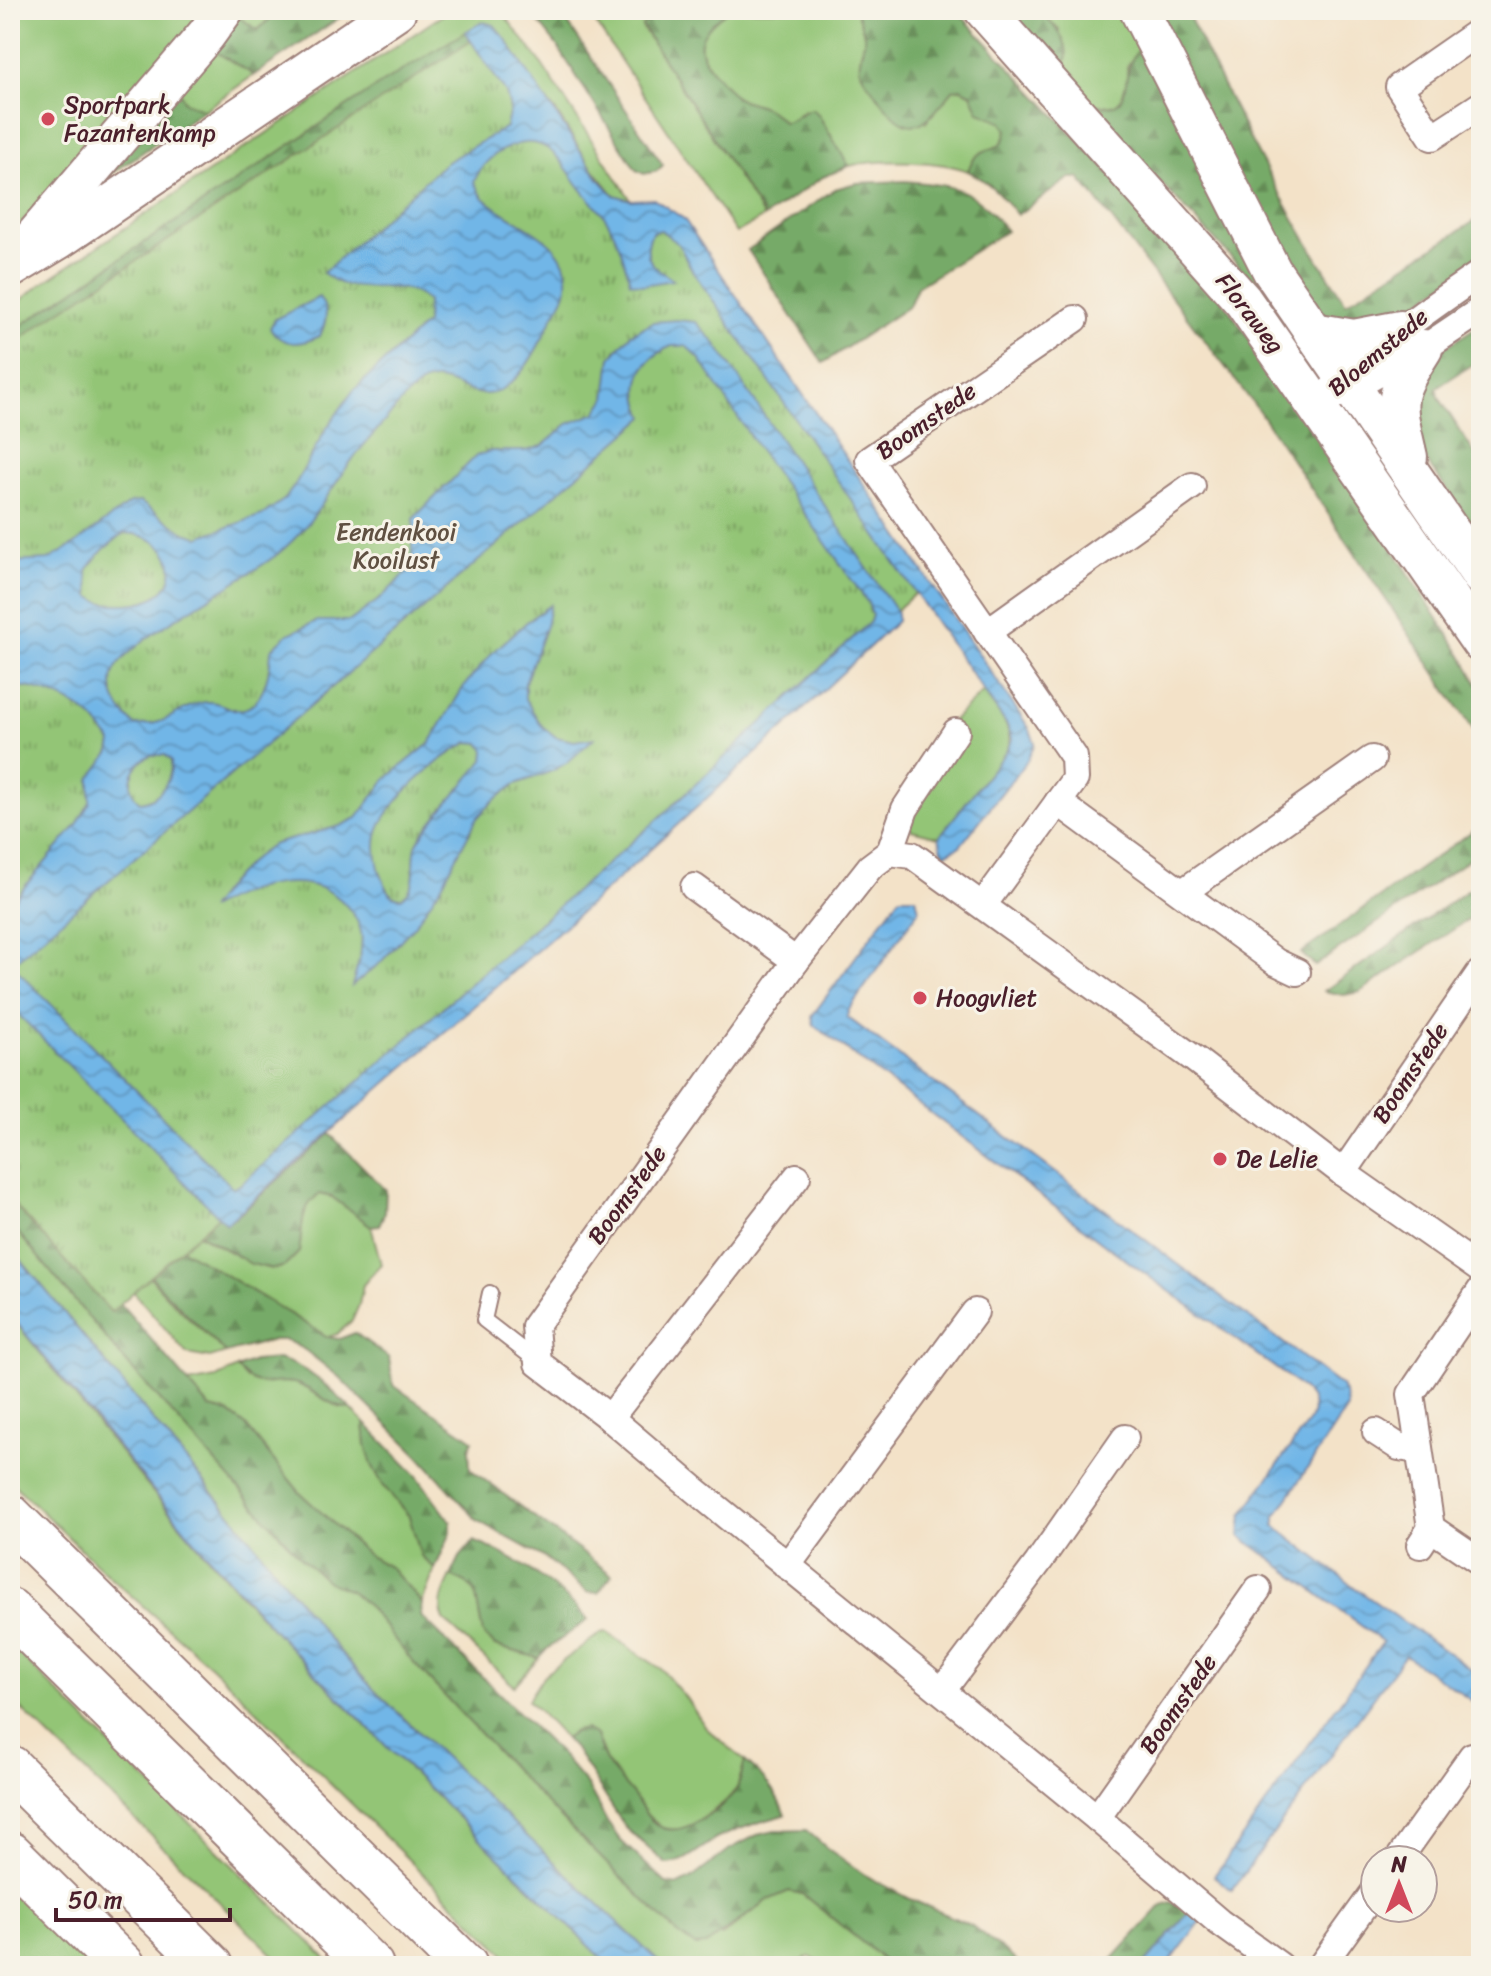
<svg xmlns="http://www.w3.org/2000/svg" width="1491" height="1976" font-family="Sriracha,sans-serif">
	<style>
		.grass { fill: #93c576; stroke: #6e7250; stroke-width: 2 }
		.forest { fill: url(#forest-firs); stroke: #606449; stroke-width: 2 }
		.park { fill: url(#park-tufts); stroke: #6e7250; stroke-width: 2 }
		.water { fill: url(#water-waves); stroke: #5e6a89; stroke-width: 2; fill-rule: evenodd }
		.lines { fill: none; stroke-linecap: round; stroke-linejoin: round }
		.lane-casing { stroke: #9e807a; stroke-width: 18 }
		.street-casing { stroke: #9e807a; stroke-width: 30 }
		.secondary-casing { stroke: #9e807a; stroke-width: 42 }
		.highway-casing { stroke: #9e807a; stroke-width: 48 }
		.lane { stroke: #fff; stroke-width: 14 }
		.street { stroke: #fff; stroke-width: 26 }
		.secondary { stroke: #fff; stroke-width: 38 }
		.highway { stroke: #fff; stroke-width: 44 }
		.poi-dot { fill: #d1495b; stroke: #f7f3e8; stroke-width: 3 }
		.labels { text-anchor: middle; stroke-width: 6; stroke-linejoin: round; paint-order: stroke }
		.poi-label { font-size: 24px; fill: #4a1f2b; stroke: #f7f3e8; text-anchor: start }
		.street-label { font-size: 24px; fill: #4a1f2b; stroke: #f7f3e8 }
		.park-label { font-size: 24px; fill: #605142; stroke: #f7f3e8 }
	</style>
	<defs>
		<pattern id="forest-firs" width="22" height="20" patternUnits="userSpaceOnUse" patternTransform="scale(2)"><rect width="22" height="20" fill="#76aa67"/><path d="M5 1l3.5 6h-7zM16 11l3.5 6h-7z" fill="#638a55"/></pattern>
		<pattern id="park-tufts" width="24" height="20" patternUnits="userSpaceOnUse" patternTransform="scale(2)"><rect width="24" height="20" fill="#93c576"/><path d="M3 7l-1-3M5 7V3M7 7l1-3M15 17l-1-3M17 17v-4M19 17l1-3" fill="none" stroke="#7a9f61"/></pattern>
		<pattern id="water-waves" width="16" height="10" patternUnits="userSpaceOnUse" patternTransform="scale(2)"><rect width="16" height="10" fill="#71b6e7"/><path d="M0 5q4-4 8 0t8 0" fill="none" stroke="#5f93bb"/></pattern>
	</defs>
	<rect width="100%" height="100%" fill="#f7f3e8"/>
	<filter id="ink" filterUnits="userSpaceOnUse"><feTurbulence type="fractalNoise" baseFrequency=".0125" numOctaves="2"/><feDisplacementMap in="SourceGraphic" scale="16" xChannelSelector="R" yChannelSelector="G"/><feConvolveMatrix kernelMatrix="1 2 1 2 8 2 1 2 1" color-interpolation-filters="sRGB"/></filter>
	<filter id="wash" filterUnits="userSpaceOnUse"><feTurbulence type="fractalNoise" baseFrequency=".006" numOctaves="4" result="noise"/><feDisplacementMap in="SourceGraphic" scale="32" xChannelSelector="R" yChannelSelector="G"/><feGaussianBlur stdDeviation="1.8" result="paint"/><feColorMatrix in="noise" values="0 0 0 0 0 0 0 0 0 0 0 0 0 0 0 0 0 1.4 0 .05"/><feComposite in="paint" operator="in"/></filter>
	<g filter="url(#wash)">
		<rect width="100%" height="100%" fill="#f3e2c8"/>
		<g class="grass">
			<path d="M10 10H206L22 223 10 233Z"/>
			<path d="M237 10H279L258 30 234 14Z"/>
			<path d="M450 10 501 11 539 60 631 200 614 195 599 179 557 113 482 22 10 333V309L40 285Z"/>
			<path d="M587 10H665L642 27 764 217 736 233Z"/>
			<path d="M729 10H856L865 37 860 56 926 122 953 89C977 86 981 116 1001 121L1007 130C1001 161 980 137 968 171 940 160 878 159 849 166L818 114 804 110 789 122H783C765 103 759 106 736 98 721 80 685 50 708 26 713 20 723 15 729 10Z"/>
			<path d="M1038 10H1122L1140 49 1127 66V81L1121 100 1115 105H1087L1059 78V29Z"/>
			<path d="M210 48 254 75 204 110 185 102 178 90Z"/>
			<path d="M983 692C995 709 1015 727 1008 749L939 837 911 830 908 820 953 720Z"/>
			<path d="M96 1150C108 1156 125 1161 135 1170 146 1180 148 1197 159 1207 174 1221 254 1270 274 1269 285 1269 292 1259 299 1252 303 1230 299 1206 320 1194L332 1197 371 1226 381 1264 363 1285 359 1305 352 1321 337 1334 328 1337 174 1244 149 1233 136 1236C133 1243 132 1247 136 1254 150 1286 200 1328 226 1353L210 1358 187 1354 29 1170C54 1169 72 1153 96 1150Z"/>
			<path d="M10 1223 126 1362 301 1557 328 1582 351 1591 369 1607 412 1661 535 1792 678 1934 722 1936 768 1900 789 1891 802 1894 873 1951 888 1966H827L810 1957 786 1966H663L372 1688 329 1639 242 1528 10 1247Z"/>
			<path d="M10 1315C99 1426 186 1538 283 1640 389 1752 500 1858 610 1966H517L212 1667 109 1576 10 1481Z"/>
			<path d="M237 1368 247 1379 296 1383 338 1407 351 1409 364 1422 366 1445 384 1487 409 1516 421 1556 435 1569 422 1603 391 1568 369 1556 301 1494 245 1425 227 1412 210 1408 188 1383 216 1378Z"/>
			<path d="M451 1576 466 1583 475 1591 483 1634 495 1646 539 1658 514 1686 444 1620C437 1604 444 1591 451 1576Z"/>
			<path d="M606 1632 661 1669 686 1698 706 1728 745 1761 737 1788 726 1801 696 1823 678 1830 662 1828 648 1816 632 1794 609 1769 596 1735 575 1731 565 1739 528 1700 544 1675 601 1633Z"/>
			<path d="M10 1645 334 1966H285L10 1698Z"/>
			<path d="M10 1887 89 1966H23L10 1953Z"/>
		</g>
		<g class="forest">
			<path d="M279 10H351L254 75 210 48 234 14 258 30Z"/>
			<path d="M529 10H559L663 165 657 171 644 174 636 170 558 47Z"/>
			<path d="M665 10H729C678 45 705 61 736 98 758 106 765 103 783 122 794 122 801 111 812 109L818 114 849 166 823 177 764 217 642 26Z"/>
			<path d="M856 10H956L1201 270 1345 475 1462 656 1481 690V741L1259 411 1094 196 1079 178H1070L1017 215C1002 196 989 181 968 171 980 137 1001 161 1007 130L1001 121 979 112 971 93 960 88 953 90C929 119 914 145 883 103 876 93 865 82 861 72 856 59 866 46 864 34 862 26 858 18 856 10Z"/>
			<path d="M997 10H1038C1059 30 1078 47 1059 78Z"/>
			<path d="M1153 10H1186C1234 111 1284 209 1346 303L1481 217V257L1394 320 1330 322 1279 255Z"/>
			<path d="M465 32 493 71 10 494V333L382 83Z"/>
			<path d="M1140 49 1280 314 1230 256 1087 105C1095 105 1106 107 1114 105 1132 99 1120 65 1140 49Z"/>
			<path d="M178 90 185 102 204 110 88 190Z"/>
			<path d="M906 181C958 186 973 187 1006 231L917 287 909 306 823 363 748 250 835 189 856 183Z"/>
			<path d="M1481 324V359L1436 388 1440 399 1481 464V536L1421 454 1405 394 1444 348Z"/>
			<path d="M1481 825V851L1315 966 1301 953Z"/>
			<path d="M1481 881V911L1360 992 1344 995 1324 991Z"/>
			<path d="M10 1006 235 1218 330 1134 386 1190 385 1212 379 1225 371 1226 332 1197 320 1194C299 1206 303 1230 299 1252L285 1266 274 1269 251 1264 190 1228Z"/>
			<path d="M10 1175 210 1408 227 1412 245 1425 301 1494 369 1556 391 1568 422 1603 421 1616 561 1755 587 1785 607 1822 620 1840 666 1883 678 1885 691 1879 730 1849 757 1835 775 1831 806 1830 828 1849 865 1875 910 1899 971 1925 1023 1966H888L873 1951 802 1894 789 1891 768 1900 706 1945 695 1946 678 1934 535 1792 412 1661 369 1607 351 1591 328 1582 301 1558 126 1362 10 1223Z"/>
			<path d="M174 1244 328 1337 339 1339 355 1333 389 1358 393 1385 473 1440 469 1448 470 1469 612 1575 598 1593 587 1592 547 1559 478 1521 419 1456 339 1377 305 1350 286 1340H273L226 1353 160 1287 136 1256Z"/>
			<path d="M278 1359C307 1366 330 1388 351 1409 326 1406 311 1386 294 1383 266 1379 261 1394 237 1368L254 1361Z"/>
			<path d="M364 1422 417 1476 451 1522V1532L435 1569 421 1556 409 1516 384 1487 372 1465 366 1445Z"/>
			<path d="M474 1541C516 1558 558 1585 588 1620L547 1649 539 1658 495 1646 483 1634 475 1591 466 1583 451 1576 460 1557Z"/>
			<path d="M585 1729 596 1735C604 1764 612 1770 631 1792 641 1804 647 1822 663 1828 685 1836 724 1808 736 1790 741 1782 742 1770 745 1761 764 1776 776 1792 785 1815 761 1821 740 1828 718 1838 700 1847 686 1864 666 1864L625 1827 577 1752 565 1739 575 1731Z"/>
			<path d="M1170 1902 1190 1911 1143 1966H1106L1162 1905Z"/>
		</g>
		<path class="park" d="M485 32 630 215 675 222 920 589 111 1312 10 1200V347L48 319Z"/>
		<g class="water">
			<path d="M482 22 494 25 505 38 599 179 614 195 631 200 654 199 684 219 1029 728 1035 743 1028 759 960 846 943 855 939 837 1008 749 1012 739 1007 725 692 270 679 245 661 230 652 232C641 259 651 265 673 280L643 285 630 282C624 259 617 234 603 214 597 206 589 199 583 191 562 166 550 129 507 148 492 154 480 167 474 182 477 187 480 194 484 198 512 226 577 238 566 292 564 299 558 307 555 313 542 339 523 384 493 393 467 400 443 367 418 386 407 394 398 406 389 416 375 433 359 449 347 467 323 501 309 530 275 556 243 581 126 640 114 672 107 692 120 712 135 725 169 726 173 710 200 703 213 700 218 704 230 708 262 718 270 673 271 650L288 634 317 621H350L381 598 408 571 412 559 414 518 476 456 490 451H526L542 446 568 424 596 413 606 398 611 357 631 334 653 322 677 320 696 322 716 344 897 613V621L785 727 608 888 226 1224 10 1006V904L76 826 90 802V779L110 752 112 742C105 734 99 725 92 718 74 701 33 683 10 687V562L48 560 75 544 130 503 140 502 185 533 199 537 262 515 285 499 296 483 326 429 353 391 426 323 427 301C403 279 375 292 346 285 338 284 330 277 323 273L445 163 506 127 510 109 506 93 465 32ZM672 346H686L699 358 756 445 868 603 872 615 870 622 657 820 240 1185 233 1188 16 969 14 962 645 417C630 386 640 359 672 346ZM124 533C184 535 190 602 126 604 112 604 101 605 90 596L87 570 103 550ZM151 755H165L171 761C172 780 160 800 140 802 123 789 132 763 151 755Z"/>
			<path d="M319 297C329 311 327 320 320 336 301 345 283 348 270 328L275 319Z"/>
			<path d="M550 605 546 626 525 683V699L542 726 556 737 574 741 594 738 568 762 552 771 516 784 493 801 477 818 442 885 414 926 381 962 352 986C356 970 364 949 361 932 359 920 350 909 342 901 304 867 247 888 209 909L229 883 253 859 274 844 340 826 357 818 387 778 430 743 464 686 491 654 529 620ZM469 742 480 743 485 751 484 760C470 778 422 829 416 846 411 864 420 888 401 898L392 896C381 880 373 856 377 836 385 802 440 757 469 742Z"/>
			<path d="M900 897H916L919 910 848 1011 847 1017 1341 1386 1346 1398 1347 1408 1276 1516 1274 1525 1358 1590 1481 1676V1707L1405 1655 1232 1890 1214 1876 1383 1642 1240 1536 1242 1515 1311 1418C1318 1399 1305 1392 1292 1380L1103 1243 814 1025 812 1016Z"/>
			<path d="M10 1247 242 1528 329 1639 372 1688 663 1966H610L388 1748 281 1638 188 1533 10 1315Z"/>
			<path d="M1190 1911 1202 1920 1167 1966H1143Z"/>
		</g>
	</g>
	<g filter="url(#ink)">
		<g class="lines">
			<defs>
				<path id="lane" d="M490 1293 484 1320 538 1362"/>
				<g id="street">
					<path d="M1481 30 1399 87 1432 137 1481 105"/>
					<path d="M1341 394 1423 349 1481 310"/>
					<path d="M1316 405C1365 354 1422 313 1481 273"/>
					<path d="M987 632 1192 486"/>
					<path d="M1058 802 1276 962 1297 972"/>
					<path d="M890 852 905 809 956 732"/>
					<path d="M694 887 796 961"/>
					<path d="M1183 892 1372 759"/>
					<path d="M983 905 1075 779 1074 757 869 460 1075 319"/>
					<path d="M1343 1173 1479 974"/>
					<path d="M610 1418 797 1177"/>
					<path d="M1376 1432 1399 1447 1417 1450"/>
					<path d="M1431 1528 1481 1562"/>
					<path d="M1420 1545 1431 1528 1411 1394 1481 1290"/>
					<path d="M787 1566 975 1312"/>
					<path d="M942 1691 1038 1563 1125 1438"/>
					<path d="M1097 1818 1258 1589"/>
					<path d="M1398 1860 1472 1756"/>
					<path d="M1280 1966 1219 1922 1097 1818 695 1490 610 1418 538 1363 535 1326 796 961 870 867 890 852 912 855 1193 1058 1343 1173 1481 1270"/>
					<path d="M1321 1966 1375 1891"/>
				</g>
				<g id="secondary">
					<path d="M984 10 1243 301 1481 643"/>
					<path d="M1139 10 1272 271 1481 576"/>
					<path d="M28 244 206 35 224 10"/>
					<path d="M10 269 58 240 397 10"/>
					<path d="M1313 332 1354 339 1401 330"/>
					<path d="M1408 457C1395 399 1391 400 1423 349"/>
				</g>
				<g id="highway">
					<path d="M10 1517 465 1966"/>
					<path d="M10 1611 371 1966"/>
					<path d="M10 1768 211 1966"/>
					<path d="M10 1854 123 1966"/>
				</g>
			</defs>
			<use href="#lane" class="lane-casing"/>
			<use href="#street" class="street-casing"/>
			<use href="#secondary" class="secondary-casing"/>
			<use href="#highway" class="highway-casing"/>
			<use href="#lane" class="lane"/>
			<use href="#street" class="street"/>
			<use href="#secondary" class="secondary"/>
			<use href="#highway" class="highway"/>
		</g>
	</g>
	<g class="poi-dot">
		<circle cx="48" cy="119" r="8"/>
		<circle cx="920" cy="998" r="8"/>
		<circle cx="1220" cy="1159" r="8"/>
	</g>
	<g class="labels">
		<g class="poi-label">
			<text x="64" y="113">Sportpark<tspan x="64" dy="28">Fazantenkamp</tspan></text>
			<text x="936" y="1006">Hoogvliet</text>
			<text x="1236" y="1167">De Lelie</text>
		</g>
		<g class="street-label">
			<text transform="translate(1250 313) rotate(52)" y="8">Floraweg</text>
			<text transform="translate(1378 352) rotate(-40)" y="8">Bloemstede</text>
			<text transform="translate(926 421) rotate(-35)" y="8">Boomstede</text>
			<text transform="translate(1410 1073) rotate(-56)" y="8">Boomstede</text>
			<text transform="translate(627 1195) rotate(-54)" y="8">Boomstede</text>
			<text transform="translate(1178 1704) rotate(-55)" y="8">Boomstede</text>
		</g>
		<g class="park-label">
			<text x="396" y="540">Eendenkooi<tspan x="396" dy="28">Kooilust</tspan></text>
		</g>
	</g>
	<rect width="1491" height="1976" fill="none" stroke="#f7f3e8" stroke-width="40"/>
	<g transform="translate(1399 1884)"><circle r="38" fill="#f7f3e8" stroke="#b29e9c" stroke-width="2"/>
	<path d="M0-6L14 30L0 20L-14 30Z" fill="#d1495b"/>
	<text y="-12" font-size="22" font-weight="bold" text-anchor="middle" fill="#4a1f2b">N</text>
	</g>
	<path d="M56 1908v12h174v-12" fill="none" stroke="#4a1f2b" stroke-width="4"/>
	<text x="68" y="1908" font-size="24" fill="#4a1f2b" stroke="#f7f3e8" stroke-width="6" paint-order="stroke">50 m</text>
</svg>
